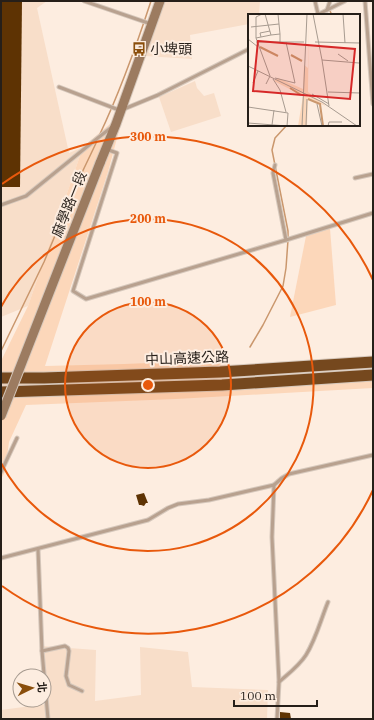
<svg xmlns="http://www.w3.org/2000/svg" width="374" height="720" font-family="'IBM Plex Serif','Noto Sans TC',serif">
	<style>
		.built { fill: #f8dec9 }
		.green { fill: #fcd7ba }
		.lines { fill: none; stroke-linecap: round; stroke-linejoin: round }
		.stream { stroke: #ca976d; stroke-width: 1.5 }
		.building { fill: #5e3303 }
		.service-casing { stroke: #d6c8bc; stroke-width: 5 }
		.secondary-casing { stroke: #d6c8bc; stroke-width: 11 }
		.motorway-casing { stroke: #d6c8bc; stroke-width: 13 }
		.service { stroke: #b8a18f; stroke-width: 3 }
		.secondary { stroke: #9c7b60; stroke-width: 9 }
		.motorway { stroke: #75481e; stroke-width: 11 }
		.secondary-bridge-casing { stroke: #d6c8bc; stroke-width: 11; stroke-linecap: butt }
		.secondary-bridge { stroke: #9c7b60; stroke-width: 9 }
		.ring { fill: none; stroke: #e8590c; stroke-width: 2 }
		.labels { text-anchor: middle; stroke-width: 4; stroke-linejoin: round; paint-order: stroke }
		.poi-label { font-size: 14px; fill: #261f19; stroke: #fdede0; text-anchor: start }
		.street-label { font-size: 14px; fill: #261f19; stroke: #fdede0 }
		.inset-river { fill: none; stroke: #ca976d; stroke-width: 2 }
		.inset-road { fill: none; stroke: #a79b90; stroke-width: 1 }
		.view { fill: #d62828; fill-opacity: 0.15; stroke: #d62828; stroke-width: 2 }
		.inset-edge { fill: none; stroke: #261f19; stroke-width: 2 }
		.centre { fill: #e8590c; stroke: #fdede0; stroke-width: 2 }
		.ring-label { font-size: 12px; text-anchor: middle; font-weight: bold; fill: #e8590c; stroke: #fdede0; stroke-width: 4; stroke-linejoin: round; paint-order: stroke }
	</style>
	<rect width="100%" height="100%" fill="#fdede0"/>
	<g class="built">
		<path d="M1 1H47L37 8 69 153 83 147 28 306 1 317Z"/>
		<path d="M162 1H260L259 15H249V24L190 35 192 59 145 56Z"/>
		<path d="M195 81 197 88 204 96 214 93 221 116 171 132 159 97Z"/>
		<path d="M42 646 96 650 95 701 141 695 140 647 188 652 192 687 268 690 267 719H1V710L46 704Z"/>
	</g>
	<g class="green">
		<path d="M124 112 108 172 45 366 124 364 224 360 197 388 373 378V388L176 399 26 405 9 442 5 472 1 479V361L28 306 83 147Z"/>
		<path d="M330 228 336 305 290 317 306 236Z"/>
	</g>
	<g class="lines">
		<g class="stream">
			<path d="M329 9 331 13 330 15"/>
			<path d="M99 136C120 92 136 47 151 1"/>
			<path d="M250 347 263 325 283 286 286 268 288 240V231L272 150 275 138 287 125"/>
			<path d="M1 351 44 262 77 183 98 139"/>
		</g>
	</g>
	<g class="building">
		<path d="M1 1H22L20 187H1Z"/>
		<path d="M144 493 148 503H146L144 506 141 505H139L136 495Z"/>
		<path d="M280 712 290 713 291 719H280Z"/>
	</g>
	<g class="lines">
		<defs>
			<g id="service">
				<path d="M84 1 151 24"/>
				<path d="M315 1 318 14"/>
				<path d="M365 1 373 104"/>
				<path d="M327 10 330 1"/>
				<path d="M317 15 345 1"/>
				<path d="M59 87 119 110"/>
				<path d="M124 109 158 95 249 49"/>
				<path d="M106 149 117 153 73 291 86 299 286 240 373 213"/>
				<path d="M275 165 273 173 274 178 286 240"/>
				<path d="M355 178 373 174"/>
				<path d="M1 205 26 196 99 137 112 127"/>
				<path d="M1 472 17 438"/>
				<path d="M274 485 282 478 289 474 373 455"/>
				<path d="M38 549 42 651 48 719"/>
				<path d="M1 558 148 520 168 508 178 504 209 500 274 485 272 537 279 682 277 719"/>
				<path d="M42 651 65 646 68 648 69 651 66 676 69 685 82 691"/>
				<path d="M279 682C288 674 299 666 306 655 316 639 321 619 328 602"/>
			</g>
			<path id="secondary" d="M100 163 116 124 160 1"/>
			<g id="motorway">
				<path d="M1 378H44L220 372 373 362"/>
				<path d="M1 392 222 385 373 375"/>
			</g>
		</defs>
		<use href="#service" class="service-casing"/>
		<use href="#secondary" class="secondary-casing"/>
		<use href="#motorway" class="motorway-casing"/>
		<use href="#service" class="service"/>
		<use href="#secondary" class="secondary"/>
		<use href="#motorway" class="motorway"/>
		<defs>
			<path id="secondary-bridge" d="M1 416 100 163"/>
		</defs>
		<use href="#secondary-bridge" class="secondary-bridge-casing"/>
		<use href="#secondary-bridge" class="secondary-bridge"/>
	</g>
	<circle cx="148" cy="385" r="83" fill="#e8590c" fill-opacity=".12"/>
	<g class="ring">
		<circle cx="148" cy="385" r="83"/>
		<path d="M1 307A166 166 0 1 1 1 463"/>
		<path d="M373 490A248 248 0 0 1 2 586M2 184A248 248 0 0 1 373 280"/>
	</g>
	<defs>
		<symbol id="bus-bare" viewBox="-9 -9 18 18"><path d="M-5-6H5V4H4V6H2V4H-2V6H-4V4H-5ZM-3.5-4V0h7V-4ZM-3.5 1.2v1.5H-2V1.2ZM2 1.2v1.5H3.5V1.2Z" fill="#8a4e0b" stroke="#fdede0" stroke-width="2.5" paint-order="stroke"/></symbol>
	</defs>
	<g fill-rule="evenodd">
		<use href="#bus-bare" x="129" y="39" width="20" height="20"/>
	</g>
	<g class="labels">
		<g class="poi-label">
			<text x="150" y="54">小埤頭</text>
		</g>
		<g class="street-label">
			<text transform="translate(69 204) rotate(-68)" y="5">麻學路一段</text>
			<text transform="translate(187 358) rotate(-2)" y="5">中山高速公路</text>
		</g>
	</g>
	<g transform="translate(248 14)">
		<rect width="112" height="112" fill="#fdede0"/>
		<path d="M61 0 60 78 78 92 60 85 59 112H50L55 82 26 67 30 64 55 75 56 51 60 54Z" fill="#fcd7ba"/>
		<path class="inset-river" d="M12 33 30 42M43 41 54 47M42 74 53 81M60 85 72 90 75 112"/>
		<path class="inset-road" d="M14 0 8 3V24L22 62 18 70M30 0 32 20M65 0 74 46M95 0 97 29M3 13 31 10M23 21 32 20V28M13 23 12 19 22 17M8 24 23 21 17 0M0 25 10 33M8 28H56M67 28 112 29M90 40 100 47M112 50V31M112 50V89M0 52 74 88 109 112M27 64 47 69 38 28M25 65 32 76 38 98M5 69 10 57M80 78 112 79M64 80 81 90M69 90 74 112M81 92 74 46 111 49M0 93 40 99 39 112M0 109 39 112M24 111 26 96M54 112 59 0M58 112 59 85M80 112 81 108H94"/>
		<path class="view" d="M10 27 107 35 102 85 5 77Z"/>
		<rect width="112" height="112" class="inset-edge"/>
	</g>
	<circle cx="148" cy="385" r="6" class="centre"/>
	<g class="ring-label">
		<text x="148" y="141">300 m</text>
		<text x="148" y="223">200 m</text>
		<text x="148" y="306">100 m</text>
	</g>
	<rect width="374" height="720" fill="none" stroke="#261f19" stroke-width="4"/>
	<g transform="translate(32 688) rotate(85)"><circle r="19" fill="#fdede0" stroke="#a79b90"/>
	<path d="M0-3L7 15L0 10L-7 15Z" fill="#8a4e0b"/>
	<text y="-6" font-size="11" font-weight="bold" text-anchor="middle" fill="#261f19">北</text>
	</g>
	<path d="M234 700v6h83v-6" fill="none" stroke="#261f19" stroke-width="2"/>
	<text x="240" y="700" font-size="12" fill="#261f19" stroke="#fdede0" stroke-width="3" paint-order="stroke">100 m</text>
</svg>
